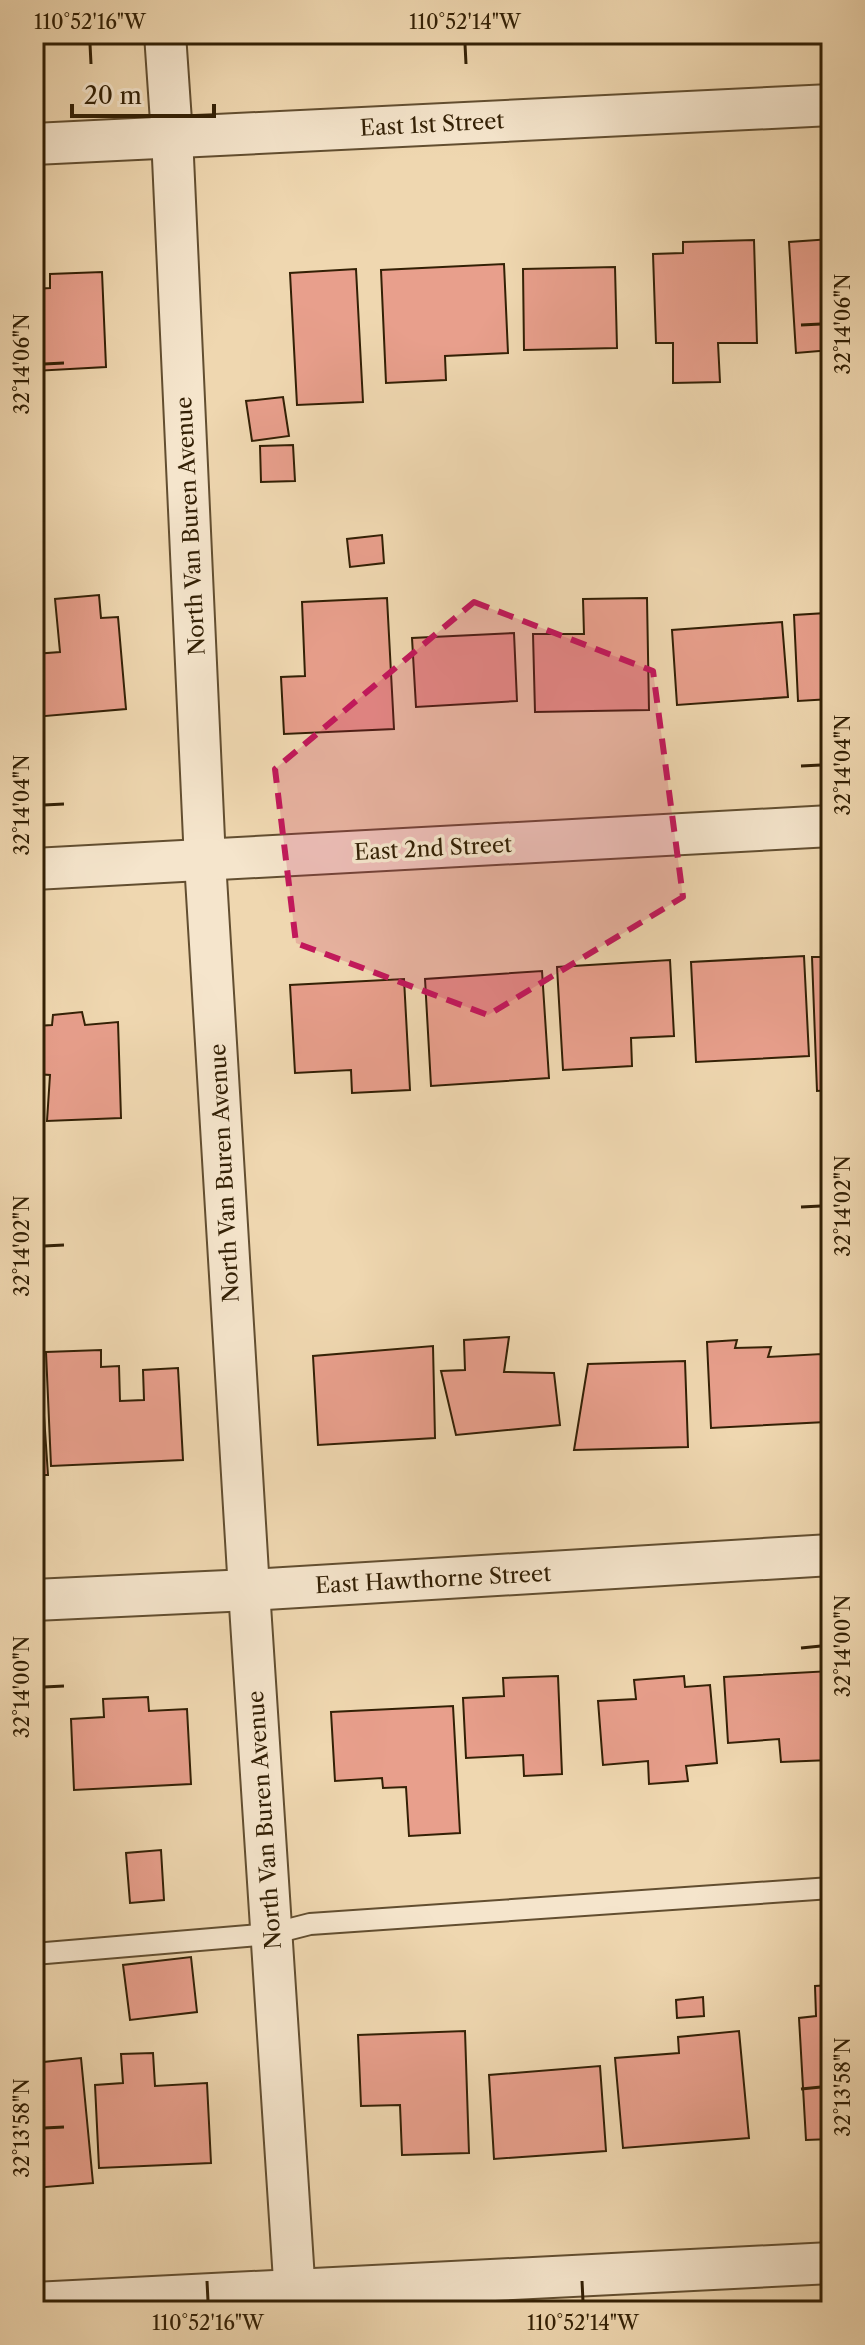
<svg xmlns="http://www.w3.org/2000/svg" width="865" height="2345" font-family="'Libre Caslon Text',serif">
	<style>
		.building { fill: #e89f8c; stroke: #332005; stroke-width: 2 }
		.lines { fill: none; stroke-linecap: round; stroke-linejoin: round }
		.lane-casing { stroke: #624e30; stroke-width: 24 }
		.street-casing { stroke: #624e30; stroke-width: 44 }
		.lane { stroke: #f5e5cc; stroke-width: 20 }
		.street { stroke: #f5e5cc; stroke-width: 40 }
		.marked { fill: #c2185b; fill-opacity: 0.2; stroke: #c2185b; stroke-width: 6; stroke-dasharray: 16 10; stroke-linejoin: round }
		.ticks { fill: none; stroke: #332005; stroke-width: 3 }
		.labels { text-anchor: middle; stroke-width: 7; stroke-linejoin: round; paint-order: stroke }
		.street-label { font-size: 22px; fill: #332005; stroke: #f5e5cc }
		.neatline { fill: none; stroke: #332005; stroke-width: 3 }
		.ticks-label { font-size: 20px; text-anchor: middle; fill: #332005 }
	</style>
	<rect width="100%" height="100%" fill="#efd7b0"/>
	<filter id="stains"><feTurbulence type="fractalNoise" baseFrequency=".0025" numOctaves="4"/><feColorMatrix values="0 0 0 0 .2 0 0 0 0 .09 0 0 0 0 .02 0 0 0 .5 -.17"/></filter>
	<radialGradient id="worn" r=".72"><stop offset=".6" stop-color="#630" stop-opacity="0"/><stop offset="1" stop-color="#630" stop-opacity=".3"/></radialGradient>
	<g class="building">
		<path d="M831 239V350L796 353 789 242Z"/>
		<path d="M754 240 757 343H718L720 382 673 383V343H656L653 254 683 253V242Z"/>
		<path d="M504 264 508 353 445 356 446 380 386 383 381 270Z"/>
		<path d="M615 267 617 348 524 350 523 269Z"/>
		<path d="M356 269 363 402 297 405 290 273Z"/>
		<path d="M102 272 106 367 34 371V289L50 288V274Z"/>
		<path d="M283 397 289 436 252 441 246 401Z"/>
		<path d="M293 445 295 481 261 482 260 446Z"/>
		<path d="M382 535 384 563 350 567 347 539Z"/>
		<path d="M831 591V699L798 701 794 615 826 613 825 592Z"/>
		<path d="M99 595 101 618 118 617 126 709 34 717V654L60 652 55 599Z"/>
		<path d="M387 598 394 729 284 734 281 677 305 676 302 602Z"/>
		<path d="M647 598 649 710 535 712 533 634H584L583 599Z"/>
		<path d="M782 622 788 697 677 705 672 630Z"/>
		<path d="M514 633 517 701 416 707 412 638Z"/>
		<path d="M804 956 809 1056 696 1062 691 962Z"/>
		<path d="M812 957H831V1090L817 1091Z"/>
		<path d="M670 960 674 1036 631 1038 632 1066 563 1070 557 967Z"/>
		<path d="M542 971 549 1078 431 1086 425 979Z"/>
		<path d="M404 979 410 1090 352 1093 351 1070 295 1073 290 985Z"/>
		<path d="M82 1012 85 1025 118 1022 121 1118 47 1121 50 1075 35 1074 36 1026 52 1025 53 1015Z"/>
		<path d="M509 1337 504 1372 554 1373 560 1425 456 1435 441 1371 465 1370 464 1340Z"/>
		<path d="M737 1340 735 1348 771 1347 768 1357 822 1354 826 1422 711 1428 707 1342Z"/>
		<path d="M433 1346 435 1438 318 1445 313 1356Z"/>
		<path d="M101 1350V1367L119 1366 120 1401 144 1400 143 1370 178 1368 183 1460 51 1466 46 1352Z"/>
		<path d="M685 1361 688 1447 574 1450 588 1364Z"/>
		<path d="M34 1401H43L48 1475H34Z"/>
		<path d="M831 1671V1760L781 1762 779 1739 728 1743 724 1677Z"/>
		<path d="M558 1676 562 1774 524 1776 523 1755 466 1758 463 1698 504 1696 503 1678Z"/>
		<path d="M684 1676 685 1687 710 1685 717 1763 686 1766 688 1781 649 1784 648 1761 603 1765 598 1701 636 1699 634 1680Z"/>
		<path d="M148 1697 149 1711 187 1709 191 1784 74 1790 71 1719 104 1717 103 1699Z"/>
		<path d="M453 1706 460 1833 409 1836 406 1787 383 1788 382 1778 335 1781 331 1712Z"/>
		<path d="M37 1708 42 1806H34V1709Z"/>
		<path d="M161 1850 164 1900 130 1903 126 1853Z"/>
		<path d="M191 1957 197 2012 130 2020 123 1965Z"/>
		<path d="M831 1985V2139L806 2140 799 2018 816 2016 815 1986Z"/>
		<path d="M703 1997 704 2016 677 2018 676 2000Z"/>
		<path d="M465 2031 469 2153 402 2155 400 2105 361 2106 358 2035Z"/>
		<path d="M739 2031 749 2138 623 2148 615 2058 679 2053 678 2037Z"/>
		<path d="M153 2053 155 2086 207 2083 211 2163 99 2168 95 2085 123 2083 121 2054Z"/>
		<path d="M81 2058 93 2183 34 2188V2063Z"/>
		<path d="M600 2066 606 2151 494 2159 489 2075Z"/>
	</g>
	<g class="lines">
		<defs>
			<path id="lane" d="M34 1954 271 1934 310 1924 831 1888"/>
			<g id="street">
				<path d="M165 34 172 136 205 861 249 1590 296 2311"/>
				<path d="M34 144 831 105"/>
				<path d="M34 869 831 826"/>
				<path d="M34 1600 249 1590 831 1555"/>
				<path d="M34 2303 831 2263"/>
			</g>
		</defs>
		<use href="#lane" class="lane-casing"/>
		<use href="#street" class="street-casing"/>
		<use href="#lane" class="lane"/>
		<use href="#street" class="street"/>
	</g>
	<path class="marked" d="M474 602 653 671 683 897 488 1015 296 943 275 769Z"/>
	<path class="ticks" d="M90 44 91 64M465 44 466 64M801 325 821 324M44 364 64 363M801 766 821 765M44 805 64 804M801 1207 821 1206M44 1246 64 1245M801 1648 821 1646M44 1687 64 1686M801 2089 821 2087M44 2128 64 2127M207 2281 208 2301M582 2281 583 2301"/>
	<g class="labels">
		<g class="street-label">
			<text transform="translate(432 124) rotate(-3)" y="8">East 1st Street</text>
			<text transform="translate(190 526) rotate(-93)" y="8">North Van Buren Avenue</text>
			<text transform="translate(433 848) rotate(-3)" y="8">East 2nd Street</text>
			<text transform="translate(224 1173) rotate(-93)" y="8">North Van Buren Avenue</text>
			<text transform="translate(433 1579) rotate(-3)" y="8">East Hawthorne Street</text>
			<text transform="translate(264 1820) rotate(-94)" y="8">North Van Buren Avenue</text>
		</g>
	</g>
	<rect width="865" height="2345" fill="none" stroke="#efd7b0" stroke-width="88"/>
	<path d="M72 104v12h142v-12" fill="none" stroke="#332005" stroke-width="4"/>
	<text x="84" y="104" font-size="24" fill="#332005" stroke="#f5e5cc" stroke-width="6" paint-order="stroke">20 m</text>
	<rect x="44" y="44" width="777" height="2257" class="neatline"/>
	<g class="ticks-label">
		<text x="90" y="29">110°52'16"W</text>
		<text x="465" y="29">110°52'14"W</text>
		<text transform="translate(843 324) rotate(-90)" y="7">32°14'06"N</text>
		<text transform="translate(22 364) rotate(-90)" y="7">32°14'06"N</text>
		<text transform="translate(843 765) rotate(-90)" y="7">32°14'04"N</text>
		<text transform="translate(22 805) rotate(-90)" y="7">32°14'04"N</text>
		<text transform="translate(843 1206) rotate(-90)" y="7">32°14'02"N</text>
		<text transform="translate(22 1246) rotate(-90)" y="7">32°14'02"N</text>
		<text transform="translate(843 1646) rotate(-90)" y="7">32°14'00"N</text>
		<text transform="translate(22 1687) rotate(-90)" y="7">32°14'00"N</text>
		<text transform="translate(843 2087) rotate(-90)" y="7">32°13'58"N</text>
		<text transform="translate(22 2128) rotate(-90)" y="7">32°13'58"N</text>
		<text x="208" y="2330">110°52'16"W</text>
		<text x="583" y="2330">110°52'14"W</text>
	</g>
	<rect width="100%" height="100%" filter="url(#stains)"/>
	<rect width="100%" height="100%" fill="url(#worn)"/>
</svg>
